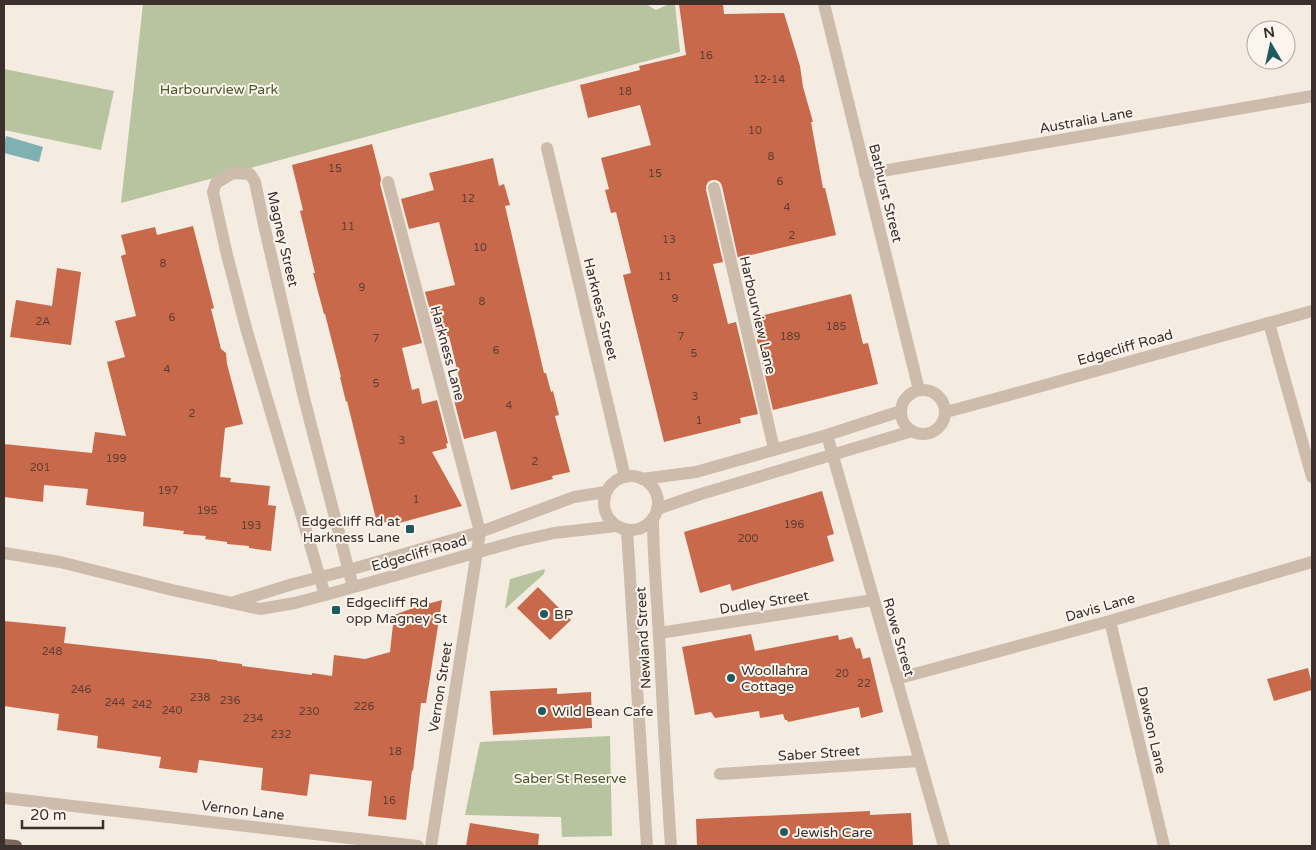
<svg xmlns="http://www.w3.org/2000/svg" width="1316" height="850" font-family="'Varela Round',sans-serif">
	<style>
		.green { fill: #b8c4a0 }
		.water { fill: #7fb0b2 }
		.building { fill: #c8694b }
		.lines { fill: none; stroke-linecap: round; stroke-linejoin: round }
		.minor { stroke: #cdbbac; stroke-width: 12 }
		.major { stroke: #7d675c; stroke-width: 12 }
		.poi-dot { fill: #1f5a5e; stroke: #fbf5ee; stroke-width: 2 }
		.labels { text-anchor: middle; stroke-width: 4; stroke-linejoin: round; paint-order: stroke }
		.number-label { font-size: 11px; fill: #5e3e33 }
		.park-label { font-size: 14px; fill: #4a5a2e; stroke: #fbf5ee }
		.street-label { font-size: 14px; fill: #3b302b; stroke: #fbf5ee }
		.poi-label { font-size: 14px; fill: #3b302b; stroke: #fbf5ee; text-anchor: start }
	</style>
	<rect width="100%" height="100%" fill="#f4ebe1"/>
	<g class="green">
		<path d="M143 4H646L656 10 669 4H675L680 52 121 203Z"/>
		<path d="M4 69 114 91 101 150 4 130Z"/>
		<path d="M545 569 544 574 505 609 510 579Z"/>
		<path d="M610 736 612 836 562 837 561 817 465 815 480 742Z"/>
	</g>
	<path class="water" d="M6 136 43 147 39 162 4 153V145Z"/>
	<g class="building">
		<path d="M679 4H723L724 14 784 13 800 66 803 87 813 122H811L823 188H825L836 235 738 258 722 186 720 182 716 180H712L708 182 706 186V190L723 262 713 264 728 324 736 322 758 414 740 418 741 423 664 442 623 275 631 273 616 212 611 213 605 190 609 189 601 158 651 145 640 105 588 118 580 85 640 70 639 66 686 55Z"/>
		<path d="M372 144 381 179 380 184 422 343 402 348 412 390 419 388 422 404 437 400 448 443 446 444 447 448 432 452 462 506 388 526 386 522 378 524 375 515 347 401 346 402 340 377H341L325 314H324L313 273H315L300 211 303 210 292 165Z"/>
		<path d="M493 158 499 186 504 184 510 205 505 206 544 373H546L551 392 553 391 559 415 555 416 570 472 552 476 553 479 511 490 496 431 464 439 453 396 463 394 449 336 438 339 425 292 455 285 439 222 409 229 401 199 434 190 429 173Z"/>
		<path d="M193 226 214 308 211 309 221 349 226 353 227 364 243 424 225 428 220 477 231 478 230 482 270 486 268 505 276 506 271 551 249 548V546L227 544V542L205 539 206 536 183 534 184 531 143 526 144 512 86 505 88 489 44 485 43 502 4 497V444L92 453 95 432 126 436 107 362 125 357 115 321 136 316 121 256 126 254 121 235 155 227 157 235Z"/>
		<path d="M57 268 81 272 71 345 10 337 16 300 52 306Z"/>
		<path d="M851 294 863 344 868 343 878 384 773 410 752 318Z"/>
		<path d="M822 491 834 534 827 536 834 561 732 591 730 584 700 593 684 532Z"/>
		<path d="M538 587 571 620 550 640 517 608Z"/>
		<path d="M442 600 426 703H421L413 771 412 770 406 820 368 816 372 781 310 774 307 796 261 790 263 768 199 760 197 773 159 768 161 757 97 748 98 736 57 730 59 714 4 706V621L66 627 64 643 217 660V661L242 664V666L312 675V673L332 676 334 655 365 659 390 652 394 615 416 607Z"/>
		<path d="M751 634 755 651 838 635 839 640 852 637 856 649 860 648 863 659 870 657 883 712 861 718 859 707 788 722 787 720H785L783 714 760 718 759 711 715 718 711 712 695 715 682 647Z"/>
		<path d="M1308 668 1312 685V690L1274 701 1267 679Z"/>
		<path d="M557 688V694L591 692 592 728 493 735 490 691Z"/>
		<path d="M870 811V815L911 813 913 846H697L696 819Z"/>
		<path d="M470 823 539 834 538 846H466Z"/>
	</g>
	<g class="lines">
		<g class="minor">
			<path d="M824 4 919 390"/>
			<path d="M547 148 625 477"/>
			<path d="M865 174 1312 96"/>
			<path d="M388 182 480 532 431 846"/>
			<path d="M714 188 774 449"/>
			<path d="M1269 323 1312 477"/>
			<circle cx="923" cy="412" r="22"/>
			<path d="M946 412 1002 397 1312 311"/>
			<path d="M827 435 944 846"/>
			<circle cx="631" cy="503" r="27"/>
			<path d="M642 479 696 472 827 435 901 411"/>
			<path d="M657 509 701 494 912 431"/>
			<path d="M653 518C653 557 657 597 659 636 663 706 666 776 671 846"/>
			<path d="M627 530 647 846"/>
			<path d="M4 553 60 562 172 590 260 609 295 603 325 595 518 541 554 533 616 526"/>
			<path d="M325 595 246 328 226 251 213 192 216 183 233 173 250 174 255 182 264 225 304 398 353 587"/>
			<path d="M234 602 293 584 349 570 480 532 574 497 606 492"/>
			<path d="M1110 621 1164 846"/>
			<path d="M659 633 873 600"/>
			<path d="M896 679 1110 621 1312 562"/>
			<path d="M720 774 919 761"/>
			<path d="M4 798 418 846"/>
		</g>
		<path class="major" d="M4 845 16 846"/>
	</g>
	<g class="poi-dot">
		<rect x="405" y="524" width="10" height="10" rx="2.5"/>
		<rect x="331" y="605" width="10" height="10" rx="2.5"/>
		<circle cx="544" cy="614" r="5"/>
		<circle cx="731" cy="678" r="5"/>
		<circle cx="542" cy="711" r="5"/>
		<circle cx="784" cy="832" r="5"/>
	</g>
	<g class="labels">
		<g class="number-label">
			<text x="706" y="59">16</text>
			<text x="769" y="83">12-14</text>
			<text x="625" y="95">18</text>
			<text x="755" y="134">10</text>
			<text x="771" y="160">8</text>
			<text x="335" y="172">15</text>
			<text x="655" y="177">15</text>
			<text x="780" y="185">6</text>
			<text x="468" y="202">12</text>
			<text x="787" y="211">4</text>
			<text x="348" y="230">11</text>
			<text x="792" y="239">2</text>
			<text x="669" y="243">13</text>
			<text x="480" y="251">10</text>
			<text x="163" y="267">8</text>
			<text x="665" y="280">11</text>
			<text x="362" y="291">9</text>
			<text x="675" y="302">9</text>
			<text x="482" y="305">8</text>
			<text x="172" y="321">6</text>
			<text x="43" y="325">2A</text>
			<text x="836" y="330">185</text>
			<text x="681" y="340">7</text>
			<text x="790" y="340">189</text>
			<text x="376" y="342">7</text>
			<text x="496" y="354">6</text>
			<text x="694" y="357">5</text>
			<text x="167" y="373">4</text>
			<text x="376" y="387">5</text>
			<text x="695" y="400">3</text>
			<text x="509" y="409">4</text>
			<text x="192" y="417">2</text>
			<text x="699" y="424">1</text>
			<text x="402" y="444">3</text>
			<text x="116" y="462">199</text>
			<text x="535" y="465">2</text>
			<text x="40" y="471">201</text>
			<text x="168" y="494">197</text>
			<text x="416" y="503">1</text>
			<text x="207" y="514">195</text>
			<text x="794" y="528">196</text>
			<text x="251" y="529">193</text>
			<text x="748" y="542">200</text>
			<text x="52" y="655">248</text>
			<text x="842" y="677">20</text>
			<text x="864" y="687">22</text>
			<text x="81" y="693">246</text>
			<text x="200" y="701">238</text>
			<text x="230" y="704">236</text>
			<text x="115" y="706">244</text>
			<text x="142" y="708">242</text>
			<text x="364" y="710">226</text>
			<text x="172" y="714">240</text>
			<text x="309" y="715">230</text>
			<text x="253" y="722">234</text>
			<text x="281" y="738">232</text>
			<text x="395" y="755">18</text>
			<text x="389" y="804">16</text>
		</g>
		<g class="park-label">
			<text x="219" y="94">Harbourview Park</text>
			<text x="570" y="783">Saber St Reserve</text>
		</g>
		<g class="street-label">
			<text transform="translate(1086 120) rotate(-10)" y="5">Australia Lane</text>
			<text transform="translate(886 193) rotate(76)" y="5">Bathurst Street</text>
			<text transform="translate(283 239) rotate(77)" y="5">Magney Street</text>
			<text transform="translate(601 309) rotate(76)" y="5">Harkness Street</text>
			<text transform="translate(758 315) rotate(77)" y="5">Harbourview Lane</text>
			<text transform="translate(1125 347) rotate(-16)" y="5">Edgecliff Road</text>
			<text transform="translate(448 353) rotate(75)" y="5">Harkness Lane</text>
			<text transform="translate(419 553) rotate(-16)" y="5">Edgecliff Road</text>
			<text transform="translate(764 602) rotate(-9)" y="5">Dudley Street</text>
			<text transform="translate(1100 607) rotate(-16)" y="5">Davis Lane</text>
			<text transform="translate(899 637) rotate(74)" y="5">Rowe Street</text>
			<text transform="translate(643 638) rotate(-93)" y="5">Newland Street</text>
			<text transform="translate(440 687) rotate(-81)" y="5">Vernon Street</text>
			<text transform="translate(1152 730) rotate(77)" y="5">Dawson Lane</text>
			<text transform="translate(819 753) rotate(-4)" y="5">Saber Street</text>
			<text transform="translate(243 810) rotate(7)" y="5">Vernon Lane</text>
		</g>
		<g class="poi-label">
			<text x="400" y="526" text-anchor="end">Edgecliff Rd at<tspan x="400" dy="16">Harkness Lane</tspan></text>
			<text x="346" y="607">Edgecliff Rd<tspan x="346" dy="16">opp Magney St</tspan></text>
			<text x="554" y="619">BP</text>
			<text x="741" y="675">Woollahra<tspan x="741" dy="16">Cottage</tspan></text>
			<text x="552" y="716">Wild Bean Cafe</text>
			<text x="794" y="837">Jewish Care</text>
		</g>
	</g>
	<rect width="1316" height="850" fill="none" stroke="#3b302b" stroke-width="10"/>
	<g transform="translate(1271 45) rotate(351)"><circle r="24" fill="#fbf5ee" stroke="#aea6a0"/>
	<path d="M0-4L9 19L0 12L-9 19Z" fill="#1f5a5e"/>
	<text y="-8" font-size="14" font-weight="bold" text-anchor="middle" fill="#3b302b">N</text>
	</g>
	<path d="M22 820v8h81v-8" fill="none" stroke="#3b302b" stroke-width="2.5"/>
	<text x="30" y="820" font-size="15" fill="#3b302b" stroke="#fbf5ee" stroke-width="4" paint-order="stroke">20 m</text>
</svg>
